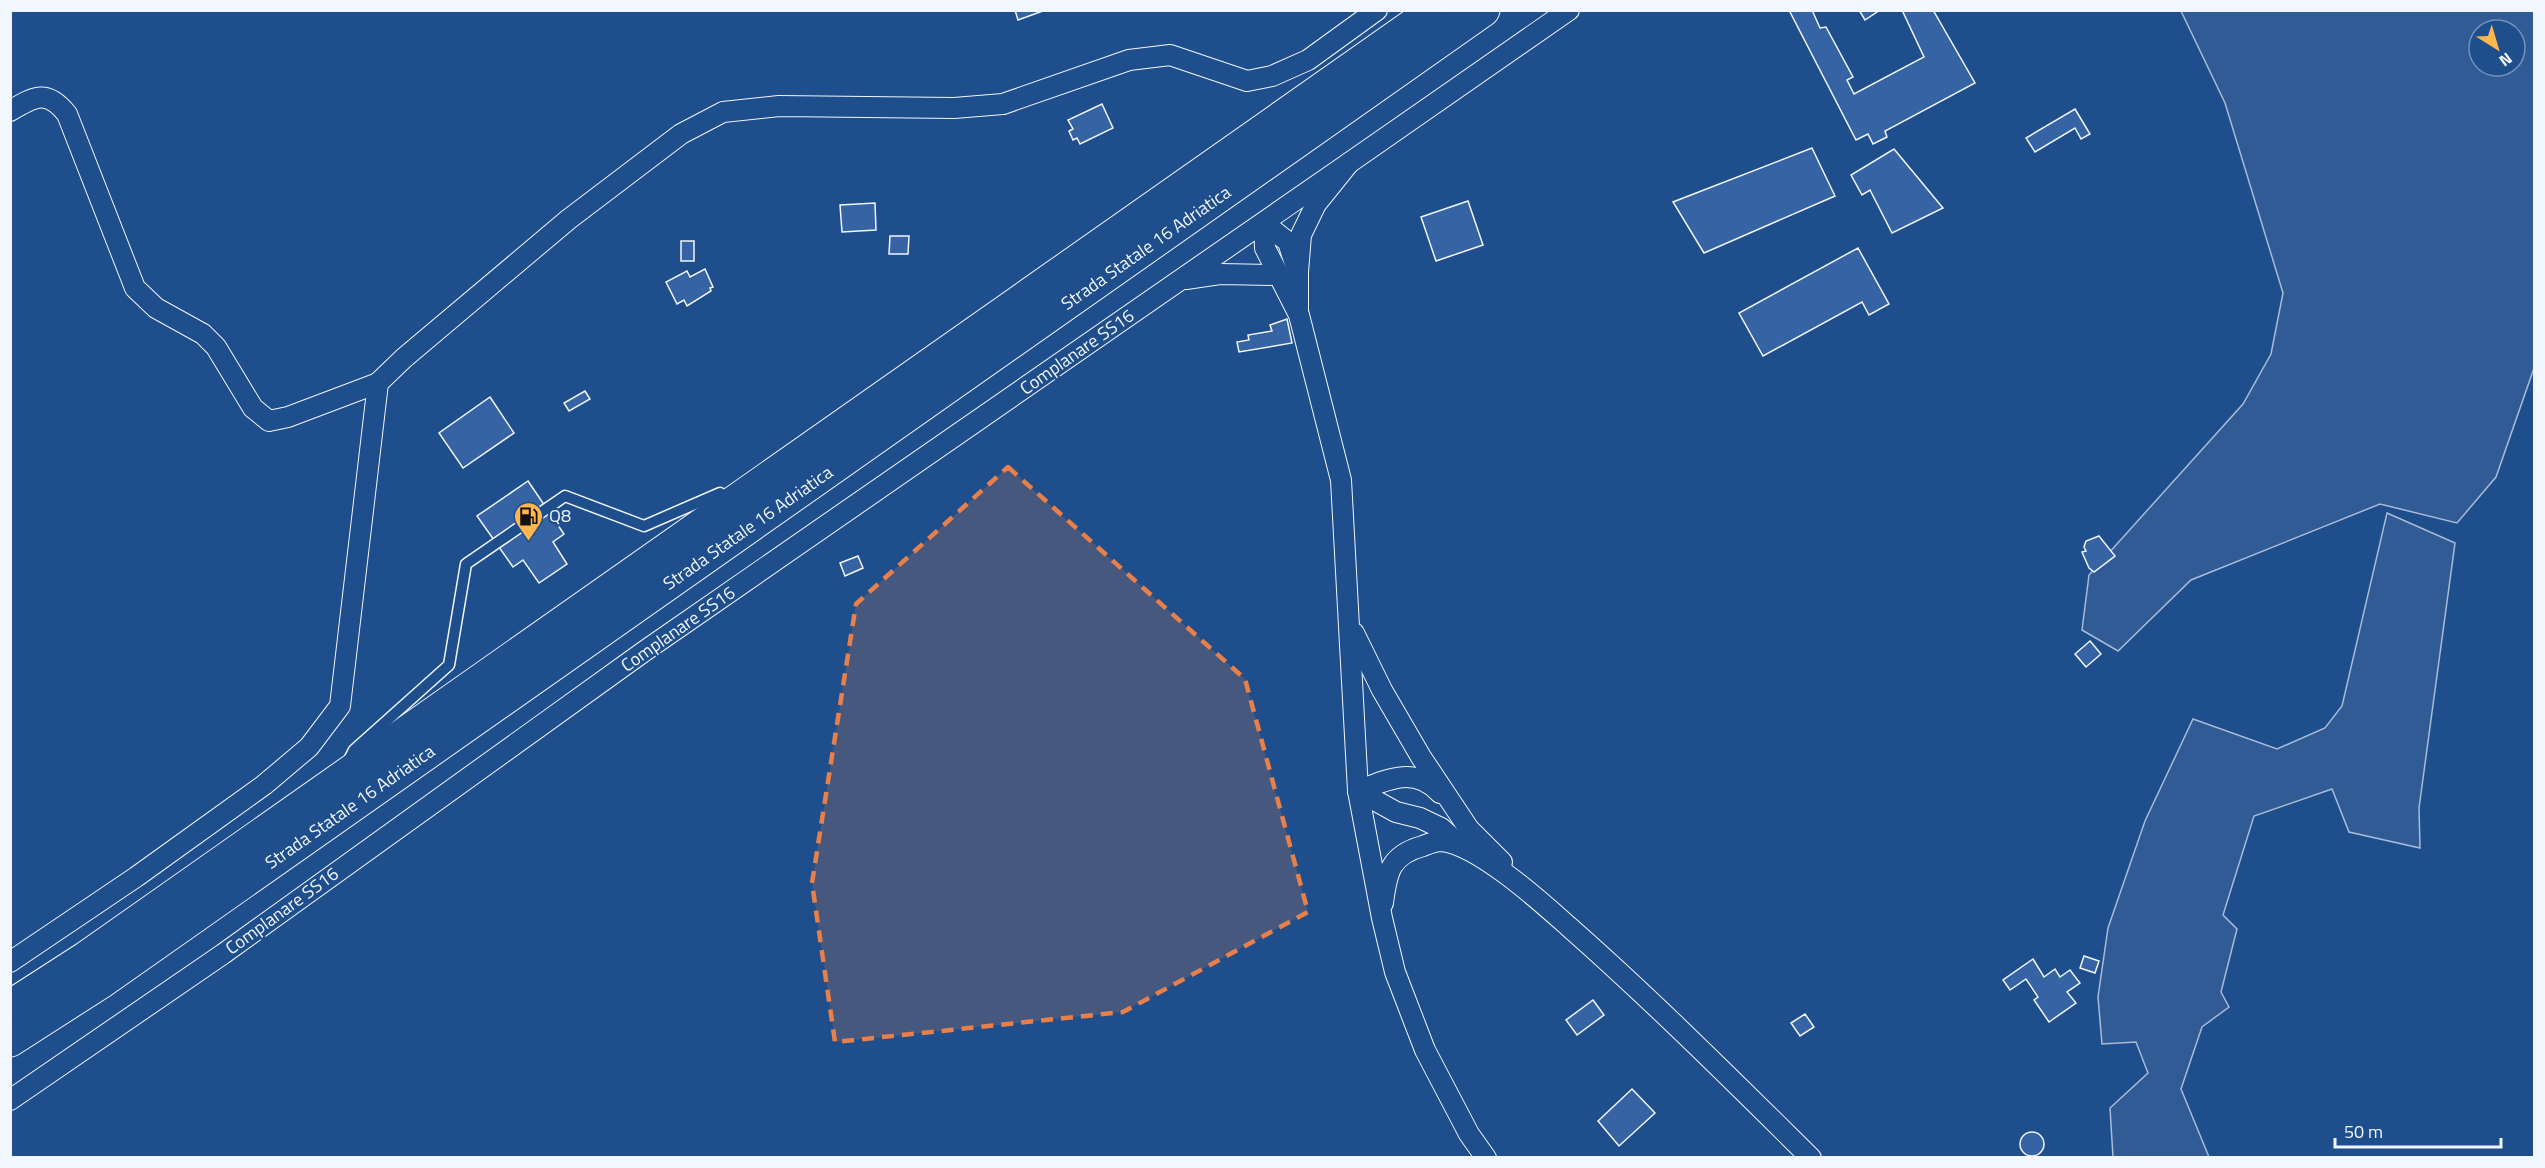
<svg xmlns="http://www.w3.org/2000/svg" width="2545" height="1168" font-family="'Titillium Web',sans-serif">
	<style>
		.green { fill: #305b95; stroke: #a8bbd7; stroke-width: 1.5; fill-rule: evenodd }
		.building { fill: #3563a3; stroke: #f2f6ff; stroke-width: 1.5 }
		.lines { fill: none; stroke-linecap: round; stroke-linejoin: round }
		.service-casing { stroke: #f2f6ff; stroke-width: 13 }
		.minor-casing { stroke: #f2f6ff; stroke-width: 22 }
		.trunk-casing { stroke: #f2f6ff; stroke-width: 35 }
		.service { stroke: #1f4e8c; stroke-width: 10 }
		.minor { stroke: #1f4e8c; stroke-width: 20 }
		.trunk { stroke: #1f4e8c; stroke-width: 33 }
		.marked { fill: #ea8049; fill-opacity: 0.2; stroke: #ea8049; stroke-width: 4.5; stroke-dasharray: 12 8; stroke-linejoin: round }
		.labels { text-anchor: middle; stroke-width: 4.5; stroke-linejoin: round; paint-order: stroke }
		.street-label { font-size: 18px; fill: #f2f6ff; stroke: #1f4e8c }
		.poi-label { font-size: 18px; fill: #f2f6ff; stroke: #1f4e8c; text-anchor: start }
	</style>
	<rect width="100%" height="100%" fill="#1f4e8c"/>
	<g class="green">
		<path d="M2181 11H2534V368L2496 477 2457 523 2380 504 2191 580 2118 651 2082 630 2089 575 2243 404 2271 354 2283 293 2225 103ZM2479 30H2515V66H2479Z"/>
		<path d="M2387 513 2455 543 2419 808 2420 848 2349 832 2332 789 2254 816 2223 915 2237 929 2221 992 2229 1007 2202 1027 2181 1089 2209 1157H2113L2110 1108 2148 1073 2136 1042 2102 1044 2098 997 2108 928 2145 821 2193 719 2277 749 2325 728 2342 706Z"/>
	</g>
	<g class="building">
		<path d="M1015 10H1043V11L1018 20Z"/>
		<path d="M1789 10H1812L1820 28 1826 27 1853 77 1847 80 1854 94 1924 57 1902 10H1933L1975 83 1885 131 1887 137 1873 144 1868 134 1856 140Z"/>
		<path d="M1859 10H1880L1865 20Z"/>
		<path d="M1102 104 1113 128 1080 144 1077 138 1073 140 1069 131 1073 129 1068 120Z"/>
		<path d="M2075 109 2090 134 2081 139 2075 128 2035 152 2026 138Z"/>
		<path d="M1812 148 1835 196 1704 253 1673 202Z"/>
		<path d="M1894 149 1943 208 1892 233 1870 190 1862 195 1851 175Z"/>
		<path d="M1468 201 1483 245 1436 261 1421 217Z"/>
		<path d="M875 203 876 230 842 232 840 205Z"/>
		<path d="M890 236H909L908 254H889Z"/>
		<rect x="681" y="241" width="13" height="20"/>
		<path d="M1858 248 1889 304 1869 315 1862 302 1763 356 1739 313Z"/>
		<path d="M705 269 713 287 710 288 711 291 687 306 684 300 677 304 666 282 687 271 690 277Z"/>
		<path d="M1287 319 1292 343 1239 352 1237 342 1249 340 1248 335 1272 331 1270 325Z"/>
		<path d="M585 391 590 399 569 411 564 403Z"/>
		<path d="M490 397 514 433 463 468 439 433Z"/>
		<path d="M528 481 564 534 553 542 567 564 539 583 523 560 513 567 477 516Z"/>
		<path d="M2099 536 2115 556 2094 572 2089 568 2082 552 2086 551 2084 547 2086 541Z"/>
		<path d="M858 556 863 568 845 576 840 563Z"/>
		<path d="M2090 641 2101 654 2086 667 2075 654Z"/>
		<path d="M2084 956 2099 961 2095 973 2080 968Z"/>
		<path d="M2033 959 2044 977 2055 969 2060 977 2070 970 2080 983 2067 992 2076 1003 2049 1022 2034 1000 2038 997 2026 979 2010 990 2003 980Z"/>
		<path d="M1593 1000 1604 1015 1577 1035 1566 1020Z"/>
		<path d="M1805 1014 1814 1027 1800 1036 1791 1023Z"/>
		<path d="M1632 1089 1655 1113 1619 1146 1598 1121Z"/>
		<circle cx="2032" cy="1144" r="12"/>
	</g>
	<g class="lines">
		<defs>
			<path id="service" d="M350 758 354 750 449 665 466 564 565 496 644 526 720 493"/>
			<g id="minor">
				<path d="M10 111C35 96 47 89 67 114L135 288 156 308 203 334 216 347 253 408 269 421 288 417 378 383"/>
				<path d="M1264 223 1265 248 1299 315 1341 480 1358 791 1382 918 1395 972 1425 1050 1469 1134 1486 1158"/>
				<path d="M1264 223 1288 242 1295 264"/>
				<path d="M1186 279 1220 274 1279 275"/>
				<path d="M1298 309V272L1301 235 1316 204 1349 163 1569 10"/>
				<path d="M1354 633 1382 690 1421 757 1469 829 1502 862"/>
				<path d="M1358 791 1396 812 1420 818 1441 828 1460 845"/>
				<path d="M1358 791C1388 779 1415 766 1440 793"/>
				<path d="M1383 903C1387 872 1390 855 1423 846 1428 844 1435 841 1441 841 1477 844 1540 901 1568 926 1652 1000 1731 1079 1811 1158"/>
				<path d="M10 962 136 877 264 785 309 747 340 706 378 383 404 358 569 219 681 134 723 112 779 106 954 108 1003 104 1129 60 1170 55 1247 81 1272 76 1308 60 1377 10"/>
				<path d="M10 1100 223 954 646 650 1349 163"/>
			</g>
			<g id="trunk">
				<path d="M10 1007 86 958 1435 10"/>
				<path d="M10 1040 102 981 1483 10"/>
			</g>
		</defs>
		<use href="#service" class="service-casing"/>
		<use href="#minor" class="minor-casing"/>
		<use href="#trunk" class="trunk-casing"/>
		<use href="#service" class="service"/>
		<use href="#minor" class="minor"/>
		<use href="#trunk" class="trunk"/>
	</g>
	<path class="marked" d="M1008 467 1245 679 1308 912 1123 1012 835 1042 812 883 856 604Z"/>
	<defs>
		<symbol id="fuel-pin" viewBox="-11 -11 22 30"><path d="M0 17L-7.5 6A9.5 9.5 0 1 1 7.5 6Z" fill="#ffb74d" stroke="#1f4e8c"/><path d="M-5.5-6h7V0h2V4h1.3V-2.5L3-4.5l.8-.8L6-3V5H2.5V1h-1V6h-7ZM-4.2-4.7v3.2H.2V-4.7Z" fill="#111"/></symbol>
	</defs>
	<g fill-rule="evenodd">
		<use href="#fuel-pin" x="512" y="500" width="33" height="45"/>
	</g>
	<g class="labels">
		<g class="street-label">
			<text transform="translate(1146 248) rotate(-35)" y="6">Strada Statale 16 Adriatica</text>
			<text transform="translate(1077 352) rotate(-35)" y="6">Complanare SS16</text>
			<text transform="translate(748 528) rotate(-35)" y="6">Strada Statale 16 Adriatica</text>
			<text transform="translate(678 629) rotate(-35)" y="6">Complanare SS16</text>
			<text transform="translate(350 807) rotate(-35)" y="6">Strada Statale 16 Adriatica</text>
			<text transform="translate(282 911) rotate(-36)" y="6">Complanare SS16</text>
		</g>
		<g class="poi-label">
			<text x="549" y="522">Q8</text>
		</g>
	</g>
	<rect width="2545" height="1168" fill="none" stroke="#f2f6ff" stroke-width="24"/>
	<g transform="translate(2497 48) rotate(143)"><circle r="28" fill="#1f4e8c" stroke="#7391ba" stroke-width="1.5"/>
	<path d="M0-4.5L10 22L0 15L-10 22Z" fill="#ffb74d"/>
	<text y="-9" font-size="16" font-weight="bold" text-anchor="middle" fill="#f2f6ff">N</text>
	</g>
	<path d="M2335 1138v9h166v-9" fill="none" stroke="#f2f6ff" stroke-width="3"/>
	<text x="2344" y="1138" font-size="18" fill="#f2f6ff" stroke="#1f4e8c" stroke-width="4.5" paint-order="stroke">50 m</text>
</svg>
